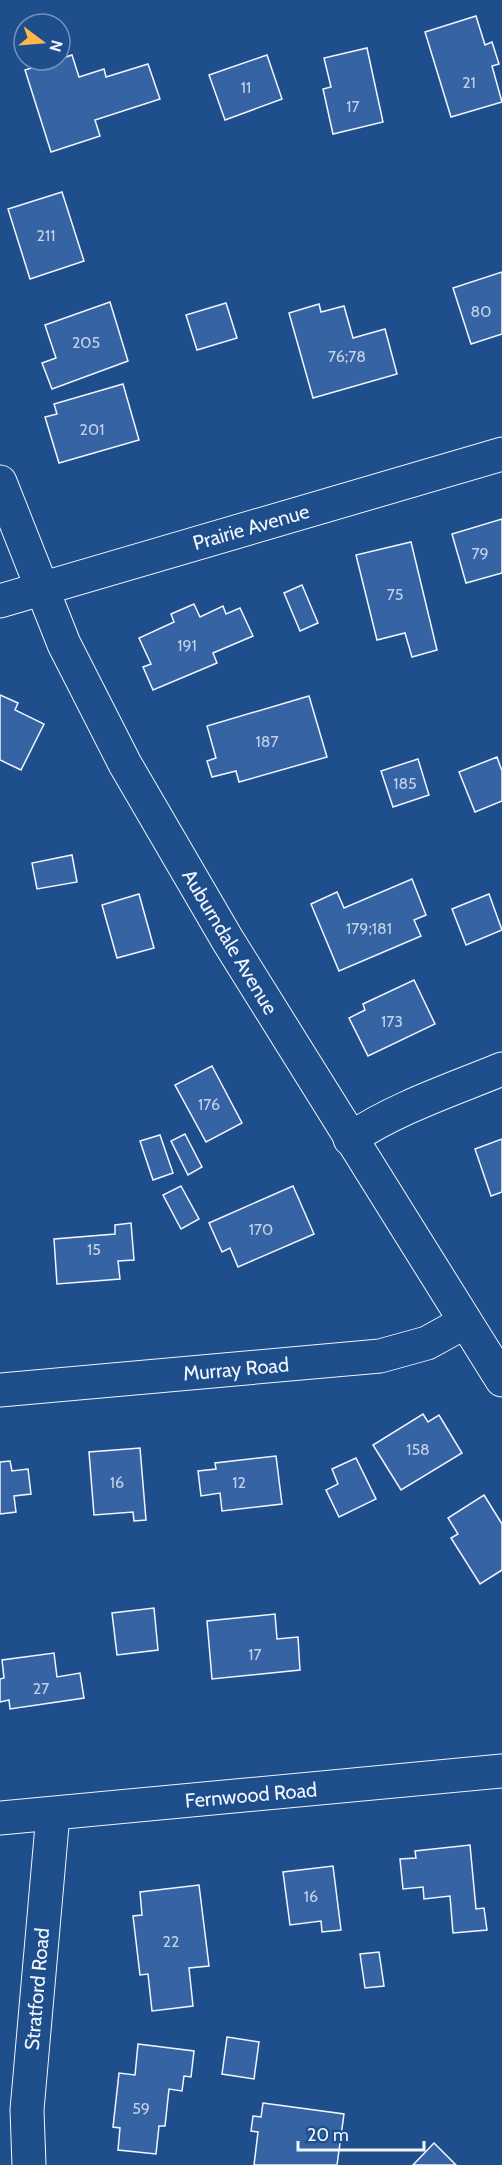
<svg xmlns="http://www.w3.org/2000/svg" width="502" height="2165" font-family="Cabin,sans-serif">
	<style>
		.building { fill: #3563a3; stroke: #f2f6ff; stroke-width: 1.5 }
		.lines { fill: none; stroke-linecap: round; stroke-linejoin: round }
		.minor-casing { stroke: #f2f6ff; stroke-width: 35 }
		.tertiary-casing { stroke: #f2f6ff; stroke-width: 35 }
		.minor { stroke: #1f4e8c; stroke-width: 33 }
		.tertiary { stroke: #1f4e8c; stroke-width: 33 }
		.labels { text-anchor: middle; stroke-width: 4.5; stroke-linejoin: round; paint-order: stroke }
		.number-label { font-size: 16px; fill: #c3d1e8 }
		.street-label { font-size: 20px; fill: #f2f6ff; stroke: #1f4e8c }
	</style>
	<rect width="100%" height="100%" fill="#1f4e8c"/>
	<g class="building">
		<path d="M476 16 485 45 492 42 499 64 492 66 502 102 451 117 425 32Z"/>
		<path d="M367 48 383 122 333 134 323 89 331 87 324 58Z"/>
		<path d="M72 55 79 77 104 69 106 77 148 64 160 99 95 120 100 136 51 152 25 70Z"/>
		<path d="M267 55 282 99 225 120 209 75Z"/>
		<path d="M62 192 84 261 30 279 8 209Z"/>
		<path d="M502 272V334L471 344 453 288Z"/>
		<path d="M110 302 128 361 52 389 42 363 56 358 45 325Z"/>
		<path d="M226 303 237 338 197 350 186 315Z"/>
		<path d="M319 304 321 312 344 306 353 338 385 329 397 374 313 398 289 313Z"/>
		<path d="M123 384 139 440 59 463 45 417 57 414 54 404Z"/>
		<path d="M502 519V573L466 583 452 534Z"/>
		<path d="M411 542 437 650 412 657 405 633 377 640 356 555Z"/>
		<path d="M302 585 318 623 300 631 284 593Z"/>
		<path d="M194 604 200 617 223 606 226 614 240 608 253 636 213 653 217 663 153 690 143 667 151 664 139 638 174 622 171 614Z"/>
		<path d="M0 695 18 703 15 710 44 724 21 770 0 760Z"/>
		<path d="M309 696 327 757 239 782 236 771 212 777 207 761 216 758 207 726Z"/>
		<path d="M497 757 502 771V801L475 812 459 772Z"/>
		<path d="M418 759 429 795 393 807 381 771Z"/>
		<path d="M72 855 77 882 37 889 32 863Z"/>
		<path d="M412 879 426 915 414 920 421 936 339 971 311 904 337 892 344 908Z"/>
		<path d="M139 894 154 948 117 958 102 905Z"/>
		<path d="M489 894 502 930 466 945 452 909Z"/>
		<path d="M414 980 435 1024 368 1056 349 1018 365 1010 363 1004Z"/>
		<path d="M212 1066 242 1123 206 1142 175 1085Z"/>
		<path d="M185 1134 202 1167 188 1175 171 1141Z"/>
		<path d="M160 1135 173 1173 153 1180 140 1141Z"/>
		<path d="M502 1139V1192L491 1196 475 1149Z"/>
		<path d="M181 1186 199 1219 181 1229 163 1195Z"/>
		<path d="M293 1186 314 1234 238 1267 230 1248 222 1252 209 1223Z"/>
		<path d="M131 1223 134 1260 118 1261 120 1279 57 1284 54 1239 115 1234V1225Z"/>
		<path d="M423 1414 428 1422 439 1415 462 1453 401 1490 373 1445Z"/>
		<path d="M140 1448 146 1520 134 1521 133 1512 94 1515 89 1452Z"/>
		<path d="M276 1456 282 1504 222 1511 220 1493 201 1496 198 1471 216 1469 215 1463Z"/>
		<path d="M356 1458 376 1499 339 1517 326 1490 338 1484 332 1469Z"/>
		<path d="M10 1461 12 1471 28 1469 31 1494 14 1496 16 1512 0 1514V1462Z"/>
		<path d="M484 1495 502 1524V1570L480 1584 451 1538 458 1534 448 1518Z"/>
		<path d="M154 1608 158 1650 117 1655 112 1613Z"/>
		<path d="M275 1614 277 1639 298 1637 300 1670 212 1679 207 1621Z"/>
		<path d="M54 1653 57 1677 80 1673 84 1698 10 1709 9 1700 0 1702V1679L4 1678 2 1660Z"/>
		<path d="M470 1845 476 1909 484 1908 487 1930 453 1933 450 1896 424 1899 423 1887 403 1889 400 1859 416 1858 415 1851Z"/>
		<path d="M333 1866 341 1930 322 1932 321 1921 290 1925 283 1872Z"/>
		<path d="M199 1885 209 1966 189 1968 193 2006 152 2011 148 1974 140 1975 133 1916 142 1915 140 1892Z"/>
		<path d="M379 1952 384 1986 365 1988 360 1954Z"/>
		<path d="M227 2037 259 2042 254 2079 222 2074Z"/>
		<path d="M138 2044 194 2051 191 2077 184 2076 182 2091 169 2089 165 2126H159L156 2154 118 2150 120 2128 113 2127 119 2073 135 2075Z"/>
		<path d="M263 2103 344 2114 337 2165H254L258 2132 251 2131 253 2116 261 2117Z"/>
		<path d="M434 2143 456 2165H413Z"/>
	</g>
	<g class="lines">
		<defs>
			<g id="minor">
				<path d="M0 601 502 454"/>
				<path d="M350 1139C396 1108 451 1090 502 1069"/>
				<path d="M0 1390 380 1356 427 1343 465 1322"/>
				<path d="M0 1818 502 1771"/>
				<path d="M29 2165 27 2110 53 1814"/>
			</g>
			<path id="tertiary" d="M0 482 64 644 125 764 227 939 502 1380"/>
		</defs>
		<use href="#minor" class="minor-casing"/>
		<use href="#tertiary" class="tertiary-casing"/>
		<use href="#minor" class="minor"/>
		<use href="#tertiary" class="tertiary"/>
	</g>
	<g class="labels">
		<g class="number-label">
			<text x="469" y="88">21</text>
			<text x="246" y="93">11</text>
			<text x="353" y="112">17</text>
			<text x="46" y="241">211</text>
			<text x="481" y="317">80</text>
			<text x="86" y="348">205</text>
			<text x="347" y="362">76;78</text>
			<text x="92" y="435">201</text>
			<text x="480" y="559">79</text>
			<text x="395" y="600">75</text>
			<text x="187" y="651">191</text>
			<text x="267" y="747">187</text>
			<text x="405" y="789">185</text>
			<text x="369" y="934">179;181</text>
			<text x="392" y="1027">173</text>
			<text x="209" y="1110">176</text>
			<text x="261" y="1235">170</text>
			<text x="94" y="1255">15</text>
			<text x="418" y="1455">158</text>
			<text x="117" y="1488">16</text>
			<text x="239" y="1488">12</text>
			<text x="255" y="1660">17</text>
			<text x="41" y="1694">27</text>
			<text x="311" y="1902">16</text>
			<text x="171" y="1947">22</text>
			<text x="141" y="2114">59</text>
		</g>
		<g class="street-label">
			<text transform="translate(251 527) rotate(-16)" y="7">Prairie Avenue</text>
			<text transform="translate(230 942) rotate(59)" y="7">Auburndale Avenue</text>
			<text transform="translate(236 1369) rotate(-5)" y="7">Murray Road</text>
			<text transform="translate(251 1795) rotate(-5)" y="7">Fernwood Road</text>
			<text transform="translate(37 1989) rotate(-85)" y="7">Stratford Road</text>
		</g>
	</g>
	<g transform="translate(42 42) rotate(106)"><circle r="28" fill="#1f4e8c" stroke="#7391ba" stroke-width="1.5"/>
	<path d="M0-4.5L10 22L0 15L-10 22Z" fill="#ffb74d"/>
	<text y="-9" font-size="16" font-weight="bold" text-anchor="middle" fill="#f2f6ff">N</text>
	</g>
	<path d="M298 2141v9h126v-9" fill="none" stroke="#f2f6ff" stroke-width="3"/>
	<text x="307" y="2141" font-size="18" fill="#f2f6ff" stroke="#1f4e8c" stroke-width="4.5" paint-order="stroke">20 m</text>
</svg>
